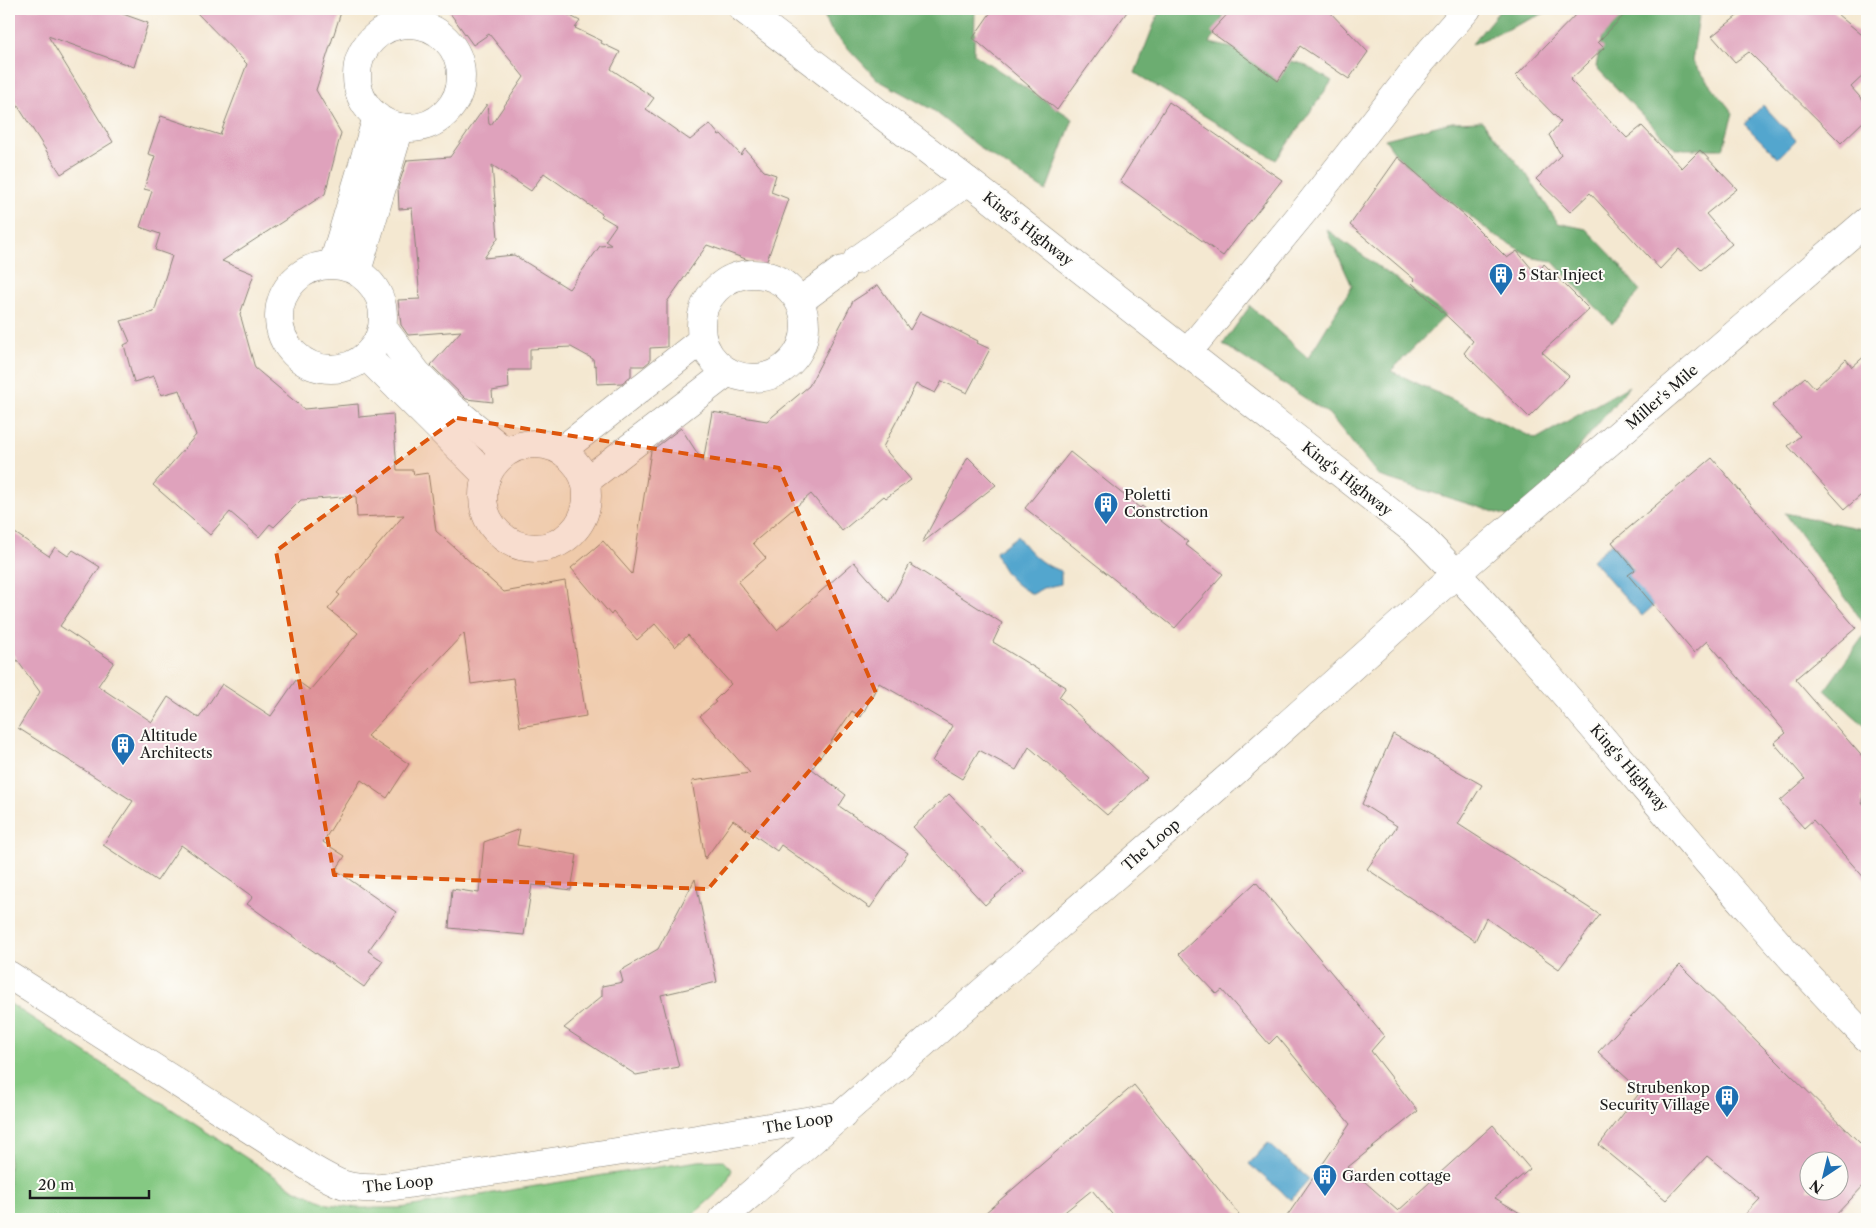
<svg xmlns="http://www.w3.org/2000/svg" width="1876" height="1228" font-family="'Libre Caslon Text',serif">
	<style>
		.green { fill: #85c983; stroke: #507250 }
		.forest { fill: #6cad71; stroke: #446446 }
		.water { fill: #52a6ce; stroke: #376175 }
		.building { fill: #dfa2bc; fill-rule: evenodd }
		.lines { fill: none; stroke-linecap: round; stroke-linejoin: round }
		.minor-casing { stroke: #888276; stroke-width: 29 }
		.minor { stroke: #fff; stroke-width: 28 }
		.marked { fill: #de560d; fill-opacity: 0.2; stroke: #de560d; stroke-width: 4; stroke-dasharray: 10 6; stroke-linejoin: round }
		.labels { text-anchor: middle; stroke-width: 4; stroke-linejoin: round; paint-order: stroke }
		.street-label { font-size: 15px; fill: #1c1c1c; stroke: #fdfcf7 }
		.poi-label { font-size: 15px; fill: #1c1c1c; stroke: #fdfcf7; text-anchor: start }
	</style>
	<rect width="100%" height="100%" fill="#fdfcf7"/>
	<filter id="ink" filterUnits="userSpaceOnUse"><feTurbulence type="fractalNoise" baseFrequency=".02" numOctaves="2"/><feDisplacementMap in="SourceGraphic" scale="10" xChannelSelector="R" yChannelSelector="G"/><feConvolveMatrix kernelMatrix="1 2 1 2 8 2 1 2 1" color-interpolation-filters="sRGB"/></filter>
	<filter id="wash" filterUnits="userSpaceOnUse"><feTurbulence type="fractalNoise" baseFrequency=".0096" numOctaves="4" result="noise"/><feDisplacementMap in="SourceGraphic" scale="20" xChannelSelector="R" yChannelSelector="G"/><feGaussianBlur stdDeviation="1.12" result="paint"/><feColorMatrix in="noise" values="0 0 0 0 0 0 0 0 0 0 0 0 0 0 0 0 0 1.4 0 .05"/><feComposite in="paint" operator="in"/></filter>
	<g filter="url(#wash)">
		<rect width="100%" height="100%" fill="#f4e8d1"/>
		<path class="green" d="M9 1003 294 1189 328 1204 358 1208H401L604 1175 699 1161 722 1160 732 1170 724 1187 688 1219H9Z"/>
		<g class="forest">
			<path d="M821 9H975L974 54 1073 119 1046 191 987 153 933 110 878 80 831 30Z"/>
			<path d="M1160 9H1227L1210 43 1303 64 1332 81 1276 160 1135 73Z"/>
			<path d="M1501 9H1549L1547 12 1471 45Z"/>
			<path d="M1653 9H1700L1692 61 1733 113 1723 149H1675L1596 67 1605 18Z"/>
			<path d="M1482 121 1527 175 1558 223 1586 229 1614 258 1640 291 1612 324 1552 261 1534 258 1494 235 1432 187 1398 157 1385 139 1452 122Z"/>
			<path d="M1326 229 1446 315 1391 371 1536 439 1629 386 1520 520 1379 476 1329 414 1223 344 1250 306 1308 358 1352 286Z"/>
			<path d="M1785 513 1867 530V628Z"/>
			<path d="M1867 631V728L1825 690Z"/>
		</g>
		<g class="water">
			<path d="M1763 105 1796 140 1778 158 1744 124Z"/>
			<path d="M1017 536C1031 553 1039 564 1061 571V584L1043 588 1033 594C1016 587 1000 570 996 552Z"/>
			<path d="M1612 543 1634 571 1629 575 1654 605 1642 616 1592 560Z"/>
			<path d="M1268 1143 1309 1179 1291 1200 1249 1164Z"/>
		</g>
		<g id="blocks">
			<g class="building">
				<path d="M9 9H109L148 23 134 67 48 36 113 142 61 174 9 92Z"/>
				<path d="M193 9H342L316 90 341 133 325 194 222 261 254 274 240 314 255 368 304 409 358 404 359 417 393 414 397 470H413L414 475 428 473 436 531 504 592 565 581 586 716 520 727 513 678 471 684 464 633 367 736 409 764 387 798 361 780 323 842 345 856 336 870 396 912 368 951 383 961 364 987 247 904 253 897 181 845 157 881 103 845 133 801 18 728 40 692 9 649V529L49 556 55 547 68 556 73 550 100 567 60 626 114 662 98 686 152 722 168 697 199 718 222 684 271 716 296 680 310 690 358 633 328 609 340 595 337 593 404 515 357 517 356 496 301 500 274 527 270 524 259 537 230 512 210 535 153 485 196 435 180 390 161 395 154 376 134 382 124 345 130 342 121 321 154 312 172 256 155 250 160 234 140 227 152 191 144 189 155 156 148 154 161 116 220 135 247 64Z"/>
				<path d="M447 9H557L580 21 575 28 602 41 601 43 620 52 611 69 654 98 646 109 690 140 710 124 719 135 721 134 741 155 745 149 764 171 776 175 771 192 789 199 765 266 707 245 667 302V347L650 348V361L644 366H631V376L622 383 597 384 596 366 594 365 593 359 571 347 530 349V370H508L509 388 492 391 493 402 466 399 431 365 461 331 408 335 401 325 398 300 420 299 412 208 399 209 398 187 407 160 450 157 487 104 489 124 491 125 524 77 489 34 473 45ZM492 165 531 191 544 173 602 214 601 216 616 225 605 241 611 245 600 246 569 289 514 255 484 258 498 238Z"/>
				<path d="M993 9H1129L1057 110 973 38Z"/>
				<path d="M1232 9H1327L1368 52 1349 79 1300 46 1278 81 1211 32Z"/>
				<path d="M1581 9H1630L1598 42 1604 48 1570 80 1627 138 1642 126 1682 168 1700 150 1737 189 1706 214 1732 244 1701 270 1679 249 1660 269 1590 193 1570 212 1536 179 1561 155 1549 135 1561 122 1516 76Z"/>
				<path d="M1746 9H1831L1867 39V72L1851 87 1867 105V118L1841 143 1749 52 1735 62 1712 36Z"/>
				<path d="M1169 102 1282 180 1223 256 1120 181Z"/>
				<path d="M1398 157 1465 216 1507 258 1517 251 1537 275 1544 264 1589 309 1542 352 1569 376 1529 417 1464 353 1473 341 1412 283 1415 280 1350 225Z"/>
				<path d="M878 285 910 330 920 312 978 341 977 343 990 349 967 393 942 381 935 393 916 384 883 447 911 480 886 498 884 496 842 531 811 494 753 543 766 558 738 582 777 630 854 562 889 602 910 564 1002 623 993 642 1066 687 1059 697 1147 778 1107 815 1029 747 1016 770 979 750 962 779 932 761 953 726 879 683 861 717 852 711 812 769 846 795 839 806 908 853 870 908 781 845 777 851 733 820 705 859 692 781 750 773 700 716 716 702 714 701 731 684 688 635 675 647 655 624 637 640 613 612 611 615 571 568 603 541 632 574 651 451 681 428 703 462 712 412 767 421 809 386 853 301Z"/>
				<path d="M1867 354V490L1845 509 1788 446 1800 436 1772 406 1805 377 1815 388 1846 359 1852 367Z"/>
				<path d="M1070 452 1140 508 1142 506 1188 542 1186 545 1223 574 1175 628 1025 508Z"/>
				<path d="M968 457 996 485 922 543Z"/>
				<path d="M1712 458 1856 628 1795 679 1866 761 1862 802 1867 809V881L1813 820 1804 828 1780 801 1805 779 1774 743 1786 733 1707 641 1694 653 1628 575 1635 570 1612 542Z"/>
				<path d="M1393 734 1482 785 1458 824 1600 915 1559 969 1486 918 1475 941 1367 869 1397 826 1362 804Z"/>
				<path d="M949 794 1023 871 985 905 913 827Z"/>
				<path d="M520 829 517 845 577 855 571 890 532 885 524 935 449 928 452 889 479 893 484 842Z"/>
				<path d="M695 879 717 982 661 995 679 1067 636 1075 564 1028 602 996V986L623 982 620 971 658 949Z"/>
				<path d="M1256 882 1384 1036 1371 1051 1418 1111 1348 1167 1398 1211 1493 1125 1530 1169 1495 1198 1530 1219H1285L1350 1124 1277 1036 1269 1044 1222 990 1217 994 1179 954Z"/>
				<path d="M1680 965 1867 1150V1182L1832 1219H1741L1760 1199 1707 1156 1666 1200 1599 1145 1641 1091 1598 1052ZM1808 1160H1838V1190H1808Z"/>
				<path d="M1134 1085 1243 1219H1116L1092 1190 1056 1219H978Z"/>
			</g>
		</g>
	</g>
	<g filter="url(#ink)">
		<use href="#blocks" fill-opacity="0" stroke="#888276" stroke-width="1"/>
		<g class="lines">
			<defs>
				<g id="minor">
					<path d="M743 9 968 181 1417 533C1576 693 1709 878 1867 1038"/>
					<circle cx="409" cy="76" r="52"/>
					<path d="M857 260 968 181"/>
					<path d="M333 264 377 117"/>
					<circle cx="331" cy="317" r="52"/>
					<path d="M357 271 400 127"/>
					<circle cx="753" cy="326" r="52"/>
					<path d="M800 301 842 270"/>
					<path d="M383 328 417 373 450 406 506 452"/>
					<path d="M1187 353 1309 205 1422 61 1467 9"/>
					<path d="M366 356 487 476"/>
					<circle cx="535" cy="496" r="52"/>
					<path d="M562 450 702 340"/>
					<path d="M586 481 728 372"/>
					<path d="M9 975 309 1167C338 1184 347 1190 382 1188L636 1149 843 1115"/>
					<path d="M722 1219 1230 776 1457 573 1867 221"/>
				</g>
			</defs>
			<use href="#minor" class="minor-casing"/>
			<use href="#minor" class="minor"/>
		</g>
	</g>
	<path class="marked" d="M457 418 779 468 876 693 708 889 334 875 276 551Z"/>
	<defs>
		<symbol id="building-pin" viewBox="-11 -11 22 30"><path d="M0 17L-7.5 6A9.5 9.5 0 1 1 7.5 6Z" fill="#1f6fb2" stroke="#fdfcf7"/><path d="M-4-6H4V6H1V3H-1V6H-4ZM-2.5-4.3h1.7v1.8h-1.7ZM.8-4.3h1.7v1.8H.8ZM-2.5-1h1.7V.8h-1.7ZM.8-1h1.7V.8H.8Z" fill="#fff"/></symbol>
	</defs>
	<g fill-rule="evenodd">
		<use href="#building-pin" x="1487" y="261" width="28" height="38"/>
		<use href="#building-pin" x="1092" y="490" width="28" height="38"/>
		<use href="#building-pin" x="109" y="731" width="28" height="38"/>
		<use href="#building-pin" x="1713" y="1083" width="28" height="38"/>
		<use href="#building-pin" x="1311" y="1162" width="28" height="38"/>
	</g>
	<g class="labels">
		<g class="street-label">
			<text transform="translate(1028 229) rotate(38)" y="5">King's Highway</text>
			<text transform="translate(1662 397) rotate(-41)" y="5">Miller's Mile</text>
			<text transform="translate(1347 479) rotate(38)" y="5">King's Highway</text>
			<text transform="translate(1629 768) rotate(49)" y="5">King's Highway</text>
			<text transform="translate(1151 845) rotate(-41)" y="5">The Loop</text>
			<text transform="translate(798 1123) rotate(-9)" y="5">The Loop</text>
			<text transform="translate(398 1184) rotate(-6)" y="5">The Loop</text>
		</g>
		<g class="poi-label">
			<text x="1518" y="280">5 Star Inject</text>
			<text x="1124" y="500">Poletti<tspan x="1124" dy="17">Constrction</tspan></text>
			<text x="140" y="741">Altitude<tspan x="140" dy="17">Architects</tspan></text>
			<text x="1710" y="1093" text-anchor="end">Strubenkop<tspan x="1710" dy="17">Security Village</tspan></text>
			<text x="1342" y="1181">Garden cottage</text>
		</g>
	</g>
	<rect width="1876" height="1228" fill="none" stroke="#fdfcf7" stroke-width="30"/>
	<g transform="translate(1824 1176) rotate(215)"><circle r="24" fill="#fdfcf7" stroke="#a3a29f"/>
	<path d="M0-4L9 19L0 12L-9 19Z" fill="#1f6fb2"/>
	<text y="-8" font-size="14" font-weight="bold" text-anchor="middle" fill="#1c1c1c">N</text>
	</g>
	<path d="M30 1190v8h119v-8" fill="none" stroke="#1c1c1c" stroke-width="2.5"/>
	<text x="38" y="1190" font-size="15" fill="#1c1c1c" stroke="#fdfcf7" stroke-width="4" paint-order="stroke">20 m</text>
</svg>
